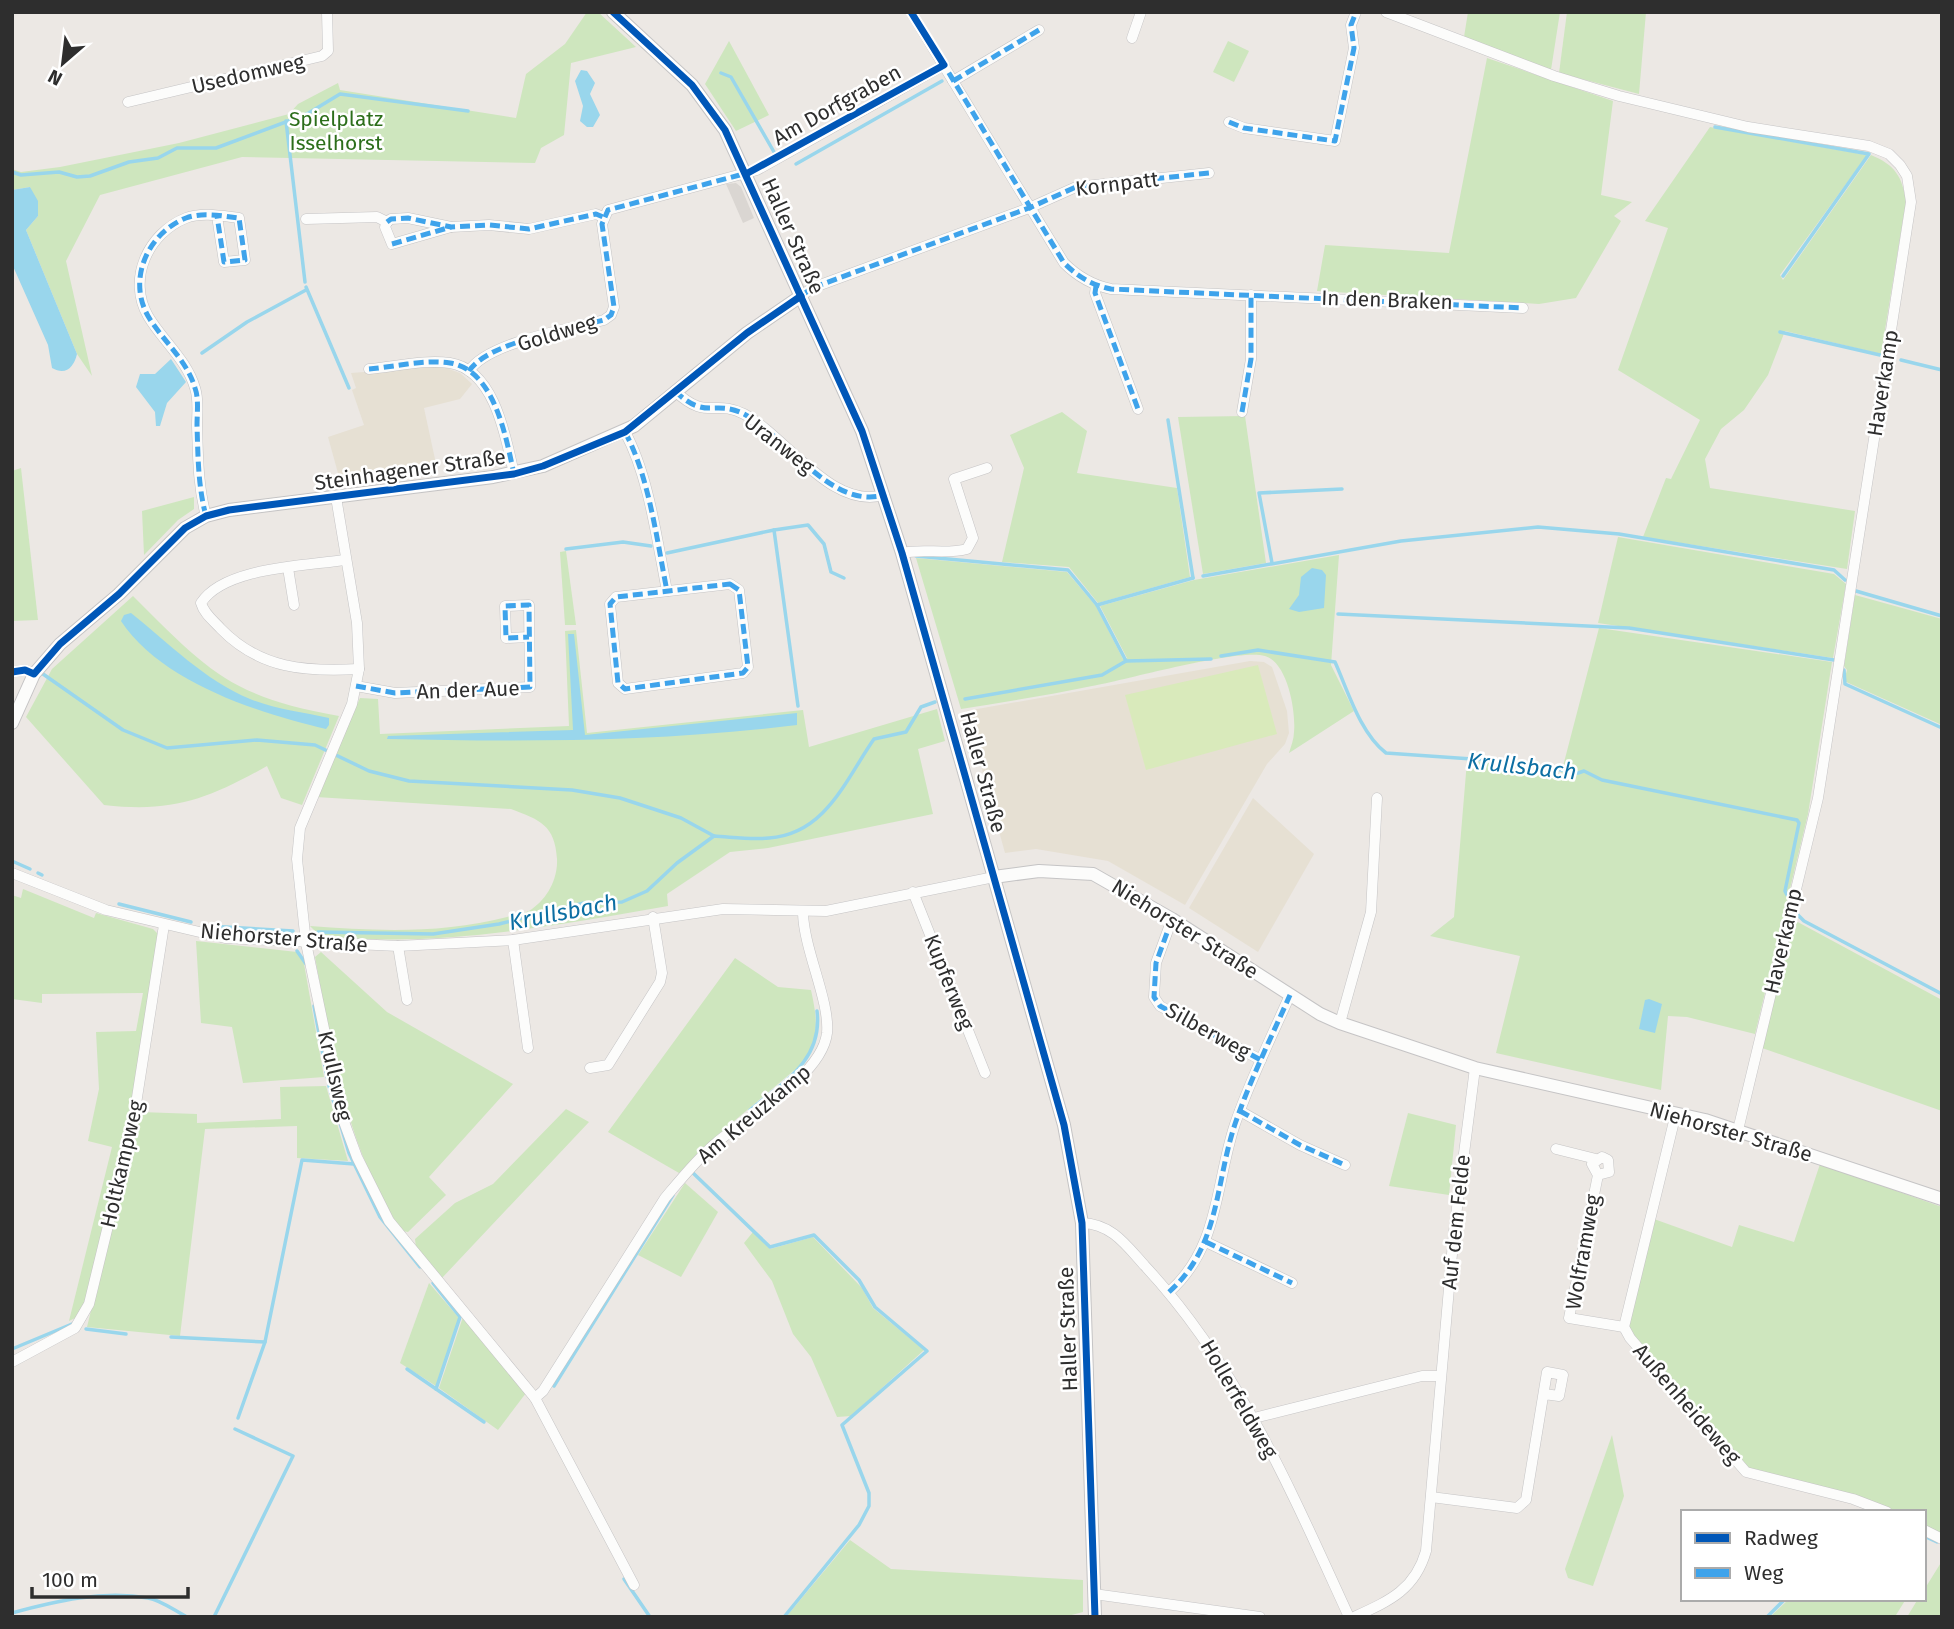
<svg xmlns="http://www.w3.org/2000/svg" width="1954" height="1629" font-family="'Fira Sans',sans-serif">
	<style>
		.education { fill: #e6e0d3 }
		.green { fill: #cee6be }
		.pitch { fill: #d9eabb }
		.plaza { fill: #dad6d2 }
		.water { fill: #99d6ec }
		.lines { fill: none; stroke-linecap: round; stroke-linejoin: round }
		.stream { stroke: #99d6ec; stroke-width: 3.5 }
		.minor-casing { stroke: #c5c4c5; stroke-width: 11 }
		.tertiary-casing { stroke: #c5c4c5; stroke-width: 14 }
		.minor { stroke: #fcfcfb; stroke-width: 10 }
		.tertiary { stroke: #fcfcfb; stroke-width: 12 }
		.quiet { stroke: #3ea3eb; stroke-width: 5; stroke-dasharray: 10 5; stroke-linecap: butt }
		.cycleway-casing { stroke: #fff; stroke-width: 11 }
		.cycleway { stroke: #0057b8; stroke-width: 7 }
		.labels { text-anchor: middle; stroke-width: 5; stroke-linejoin: round; paint-order: stroke }
		.street-label { font-size: 21px; fill: #2e2e2e; stroke: #fff }
		.park-label { font-size: 21px; fill: #2c6e1b; stroke: #fff }
		.water-label { font-size: 23px; font-style: italic; fill: #0d6fa3; stroke: #fff }
	</style>
	<rect width="100%" height="100%" fill="#ece8e4"/>
	<g class="education">
		<path d="M441 366 460 373 472 384 460 399 424 408 438 473 341 484 328 437 364 425 352 390 356 388 351 373Z"/>
		<path d="M1250 661 1264 662 1272 667 1287 711 1289 733 1285 744 1267 764 1185 905 1108 861 1036 849 1005 853 966 711Z"/>
		<path d="M1253 798 1314 854 1258 952 1189 908Z"/>
	</g>
	<g class="green">
		<path d="M587 12H598L636 47 571 63 564 135 541 148 535 163 242 157 100 195 66 261 92 376 77 354 26 230 38 216 30 187 12 190V169L21 172 60 167 179 143 289 114 298 104 338 83 340 90 516 118 526 74 565 44Z"/>
		<path d="M1468 12H1560L1551 70 1464 37Z"/>
		<path d="M1567 12H1646L1639 94 1559 73Z"/>
		<path d="M729 41 769 115 736 131 705 84Z"/>
		<path d="M1228 41 1249 51 1234 82 1213 72Z"/>
		<path d="M1487 58 1613 101 1601 195 1632 202 1614 216 1621 221 1576 298 1539 304 1317 291 1325 245 1449 253Z"/>
		<path d="M1710 127 1867 155 1780 275 1783 280 1871 155C1895 165 1902 176 1906 201L1881 354 1785 331 1768 375 1744 410 1721 429 1705 459 1710 488 1855 511 1847 569 1643 537 1666 478 1671 479 1700 420 1618 370 1668 228 1645 221Z"/>
		<path d="M1062 412 1087 431 1077 473 1177 488 1190 577 1098 603 1069 567 1002 562 1024 468 1010 435Z"/>
		<path d="M1245 416 1266 563 1203 574 1178 417Z"/>
		<path d="M21 468 38 620 12 621V471Z"/>
		<path d="M194 497V509L178 520 144 555 142 511Z"/>
		<path d="M1618 537 1834 574 1846 584 1833 658 1598 623Z"/>
		<path d="M566 551 576 625H565L560 552Z"/>
		<path d="M1339 555 1331 665 1354 711 1289 753C1291 746 1294 739 1294 732 1296 712 1288 663 1265 656 1238 648 1126 680 1092 686 1049 695 1005 702 961 709L916 558 1067 572 1096 606 1123 659 1127 658 1100 606 1194 580Z"/>
		<path d="M1855 595 1942 619V725L1844 681 1847 670 1844 666Z"/>
		<path d="M133 596C208 671 231 697 339 716L302 805 281 798 267 766C208 799 173 813 104 805L26 717 52 669Z"/>
		<path d="M1599 628 1832 662 1808 814 1755 1034 1687 1017 1668 1016 1661 1090 1496 1053 1520 956 1430 936 1454 917 1467 761 1510 764 1561 774Z"/>
		<path d="M576 630 587 733 803 710 809 747 937 709 945 741 918 749 933 814 768 848 730 852 667 894 668 906C552 926 438 948 320 936L310 926C374 931 443 934 507 917 514 915 525 914 532 909 548 898 558 878 557 859 555 825 540 820 511 809L316 797 360 698 378 699 380 734 569 726 565 631Z"/>
		<path d="M23 889 94 918 96 913 153 929 158 934 130 1120 85 1302 77 1317 69 1321 112 1147 88 1141 99 1089 96 1032 136 1031 143 993 42 994V1003L12 999V895L21 898Z"/>
		<path d="M1794 920 1942 1000V1111L1762 1048Z"/>
		<path d="M196 941 297 952 303 958 324 1077 243 1083 232 1027 201 1023Z"/>
		<path d="M321 952 387 1012 513 1084 429 1177 446 1195 408 1232 402 1231C346 1148 333 1054 315 957Z"/>
		<path d="M735 958 778 987 811 990C817 1018 820 1036 804 1062L713 1139 679 1173 608 1132Z"/>
		<path d="M326 1086 348 1161 297 1158V1126L205 1129 180 1336 87 1327 140 1112 197 1114V1123L281 1119 280 1087Z"/>
		<path d="M566 1109 589 1122 442 1278 416 1248 415 1239 455 1203 493 1184Z"/>
		<path d="M1408 1113 1456 1125 1449 1195 1389 1186Z"/>
		<path d="M1820 1164 1942 1207V1535L1924 1526V1512H1896L1855 1495 1759 1472 1747 1467 1634 1337 1629 1326 1654 1219 1732 1247 1739 1225 1794 1242Z"/>
		<path d="M685 1183 718 1212 681 1277 638 1255Z"/>
		<path d="M753 1232 770 1249 813 1237 862 1288 873 1308 924 1350 851 1416 837 1417 811 1357 793 1334 772 1281 744 1243Z"/>
		<path d="M429 1283 459 1318 436 1386 400 1363Z"/>
		<path d="M463 1317 526 1393 498 1430 439 1388Z"/>
		<path d="M1612 1435 1624 1496 1593 1586 1568 1578 1565 1569Z"/>
		<path d="M850 1540 891 1569 1083 1580V1612L1064 1617H786Z"/>
		<path d="M1942 1561V1617H1907L1918 1599H1924V1590Z"/>
		<path d="M1789 1599H1906L1896 1615 1770 1617Z"/>
	</g>
	<path class="pitch" d="M1258 665 1277 734 1146 770 1125 695Z"/>
	<path class="plaza" d="M736 183 741 187 754 218 743 223 726 184Z"/>
	<g class="water">
		<path d="M581 70 587 71 595 83 590 94 600 115 593 127H587L580 121 583 106 575 81Z"/>
		<path d="M30 187 38 201V216L26 230 77 354C74 367 66 376 52 368L48 345 12 264V190Z"/>
		<path d="M171 359 186 382 167 403 160 426H156L155 412 136 387 140 374H155Z"/>
		<path d="M1312 568 1322 570 1326 575 1324 608 1299 612 1289 609 1299 595 1301 577Z"/>
		<path d="M131 613C169 643 204 680 250 699 275 709 302 712 329 718V725L326 729C258 713 161 682 121 621L124 615Z"/>
		<path d="M568 634H574L585 735 797 713V725C660 742 524 742 387 739L388 736 573 730Z"/>
		<path d="M1649 999 1662 1004 1655 1033 1639 1029 1645 1000Z"/>
	</g>
	<g class="lines">
		<g class="stream">
			<path d="M721 73 731 77 774 152"/>
			<path d="M286 121 305 282"/>
			<path d="M1715 127 1869 154 1783 276"/>
			<path d="M796 164 942 81"/>
			<path d="M12 172 21 175 59 172 77 177 90 176 129 162 158 158 177 148H216L307 114 340 94 468 111"/>
			<path d="M306 287 349 388"/>
			<path d="M1780 332 1880 355"/>
			<path d="M202 353 247 322 306 290"/>
			<path d="M1901 360 1942 370"/>
			<path d="M1168 420 1193 578"/>
			<path d="M774 530 808 525 824 544 831 572 844 578"/>
			<path d="M566 549 623 542 651 546"/>
			<path d="M667 553 774 530 798 706"/>
			<path d="M916 556 1068 570 1097 605 1126 661"/>
			<path d="M1272 563 1259 493 1342 489"/>
			<path d="M1203 576 1401 541 1538 527 1619 534 1834 570 1845 580"/>
			<path d="M1856 591 1942 616"/>
			<path d="M1097 605 1193 578"/>
			<path d="M1338 614 1629 628 1834 660"/>
			<path d="M1221 656 1258 650 1335 662C1348 691 1360 733 1386 753L1515 762 1578 773 1584 771 1602 780 1797 820 1799 823 1785 891 1787 895"/>
			<path d="M1844 670 1845 684 1942 728"/>
			<path d="M43 674 123 730 167 748 257 740 315 745 369 771 409 781 572 790 620 798 681 818 714 836"/>
			<path d="M965 699 1102 675 1126 661 1211 659"/>
			<path d="M12 861 30 869"/>
			<path d="M38 873 42 875"/>
			<path d="M119 904 191 922"/>
			<path d="M1796 913 1804 921 1942 994"/>
			<path d="M209 926 293 931"/>
			<path d="M318 932 433 934 499 924 584 903 622 902 647 891 677 863 714 836C732 837 751 840 769 838 826 834 846 779 874 739L906 732 921 707 935 702"/>
			<path d="M297 951 306 964"/>
			<path d="M314 1006 327 1077"/>
			<path d="M329 1086 349 1153 380 1217 420 1267"/>
			<path d="M750 1110C784 1082 823 1060 817 1011"/>
			<path d="M692 1172 770 1247 814 1235 859 1280 875 1307 927 1351 842 1425 869 1493V1506L859 1525 784 1617"/>
			<path d="M433 1283 460 1317 436 1389"/>
			<path d="M86 1329 126 1334"/>
			<path d="M171 1337 265 1342"/>
			<path d="M12 1349 72 1324"/>
			<path d="M407 1369 484 1422"/>
			<path d="M554 1386 673 1195"/>
			<path d="M238 1418 265 1342 302 1160 354 1164"/>
			<path d="M1924 1536 1937 1542"/>
			<path d="M624 1579 650 1617"/>
			<path d="M12 1613C55 1601 103 1590 148 1598 161 1600 175 1611 187 1617"/>
			<path d="M214 1617 293 1456 235 1429"/>
			<path d="M1767 1617 1785 1599"/>
		</g>
		<defs>
			<g id="minor">
				<path d="M911 12 1064 263C1078 277 1092 285 1111 289L1523 308"/>
				<path d="M1386 12 1554 76 1619 96 1748 127 1869 146 1889 154 1900 165 1907 176 1911 202 1818 798 1738 1130"/>
				<path d="M1132 38 1141 12"/>
				<path d="M953 81 1039 30"/>
				<path d="M128 102 322 56 328 51 327 12"/>
				<path d="M1229 122 1244 128 1335 141 1354 48 1351 25 1356 12"/>
				<path d="M306 219 377 217 387 222 391 219 408 218 451 227 489 225 529 229 596 214 603 217"/>
				<path d="M387 222 385 227 392 244 451 227"/>
				<path d="M1096 286 1095 293 1138 409"/>
				<path d="M801 296 812 288 1029 208 1076 187 1209 173"/>
				<path d="M369 369C394 367 425 359 450 363 495 370 506 438 514 474"/>
				<path d="M469 371C488 342 570 329 604 320L611 315 614 307 602 224 608 210 757 170 944 65"/>
				<path d="M675 391C706 421 715 399 744 414 787 437 831 510 884 495"/>
				<path d="M1242 412 1251 359V295"/>
				<path d="M625 432C649 476 657 541 667 591"/>
				<path d="M336 497 357 623 359 669 352 704 300 828 297 859 306 943 343 1119 357 1157 389 1221 535 1398 634 1585"/>
				<path d="M206 516C198 486 198 457 197 425 197 414 199 399 195 388 187 360 162 340 148 316 127 279 148 233 186 218 202 212 222 216 239 218L245 260 224 262 217 216"/>
				<path d="M902 553C924 548 945 555 967 549L973 538 954 479 987 468"/>
				<path d="M345 560C305 566 224 567 201 603 204 614 214 621 221 629 260 669 306 672 359 669"/>
				<path d="M288 568 294 605"/>
				<path d="M730 584 739 590 748 667 743 673 625 689 618 683 610 604 616 597Z"/>
				<path d="M12 672 25 670 34 674"/>
				<path d="M356 686 395 693 530 687 529 605 505 606 506 638 529 637"/>
				<path d="M12 873 106 910 225 938 398 946 513 940 723 909 826 911 994 877"/>
				<path d="M913 892 985 1073"/>
				<path d="M1172 919 1156 963 1154 997 1160 1006 1261 1060"/>
				<path d="M513 940 528 1048"/>
				<path d="M398 946 407 1000"/>
				<path d="M1340 1023 1371 912 1377 798"/>
				<path d="M590 1068 608 1065 660 982 662 973 653 917"/>
				<path d="M1240 1111 1300 1145 1345 1165"/>
				<path d="M1676 1113 1624 1327 1630 1338 1746 1472 1853 1499 1887 1512"/>
				<path d="M1556 1149 1596 1159"/>
				<path d="M1598 1175 1609 1172 1608 1160 1602 1157 1592 1164 1598 1175 1569 1318 1624 1327"/>
				<path d="M1082 1223C1112 1224 1126 1245 1145 1266 1239 1367 1292 1493 1349 1617"/>
				<path d="M1206 1242 1292 1283"/>
				<path d="M1169 1292C1220 1247 1215 1184 1235 1124 1250 1080 1271 1038 1290 995"/>
				<path d="M12 1362 75 1328 89 1304 133 1123 164 925"/>
				<path d="M535 1398 543 1391 665 1198C681 1179 697 1159 716 1143 748 1116 822 1076 827 1033 830 1001 804 950 803 913"/>
				<path d="M1254 1418 1422 1376H1440"/>
				<path d="M1431 1497 1517 1508 1526 1500 1547 1372 1563 1375 1559 1396 1544 1394"/>
				<path d="M1924 1530 1942 1539"/>
				<path d="M1094 1594 1260 1617"/>
				<path d="M1354 1617C1389 1601 1415 1590 1426 1551L1454 1231 1475 1068"/>
			</g>
			<g id="tertiary">
				<path d="M613 12 692 85 725 130 862 431 902 553 1064 1125 1082 1223 1095 1617"/>
				<path d="M12 723 34 674 60 644 119 594 185 528 206 516 229 510 493 477 543 466 634 426 747 333 801 296"/>
				<path d="M994 877 1039 871 1093 874 1172 919 1320 1014 1340 1023 1475 1068 1705 1120 1942 1199"/>
			</g>
		</defs>
		<use href="#minor" class="minor-casing"/>
		<use href="#tertiary" class="tertiary-casing"/>
		<use href="#minor" class="minor"/>
		<use href="#tertiary" class="tertiary"/>
		<g class="quiet">
			<path d="M941 60 1064 263C1078 277 1092 285 1111 289L1523 308"/>
			<path d="M953 81 1039 30"/>
			<path d="M1229 122 1244 128 1335 141 1354 48 1351 25 1356 12"/>
			<path d="M387 222 391 219 408 218 451 227 489 225 529 229 596 214 603 217"/>
			<path d="M392 244 451 227"/>
			<path d="M1096 286 1095 293 1138 409"/>
			<path d="M801 296 812 288 1029 208 1076 187 1209 173"/>
			<path d="M369 369C394 367 425 359 450 363 495 370 506 438 514 474"/>
			<path d="M469 371C488 342 570 329 604 320L611 315 614 307 602 224 608 210 751 172"/>
			<path d="M675 391C706 421 715 399 744 414 787 437 831 510 884 495"/>
			<path d="M1242 412 1251 359V295"/>
			<path d="M625 432C649 476 657 541 667 591"/>
			<path d="M206 516C198 486 198 457 197 425 197 414 199 399 195 388 187 360 162 340 148 316 127 279 148 233 186 218 202 212 222 216 239 218L245 260 224 262 217 216"/>
			<path d="M730 584 739 590 748 667 743 673 625 689 618 683 610 604 616 597Z"/>
			<path d="M356 686 395 693 530 687 529 605 505 606 506 638 529 637"/>
			<path d="M1172 919 1156 963 1154 997 1160 1006 1261 1060"/>
			<path d="M1240 1111 1300 1145 1345 1165"/>
			<path d="M1206 1242 1292 1283"/>
			<path d="M1169 1292C1220 1247 1215 1184 1235 1124 1250 1080 1271 1038 1290 995"/>
		</g>
		<defs>
			<g id="cycleway">
				<path d="M613 12 692 85 725 130 862 431 902 553 1064 1125 1082 1223 1095 1617"/>
				<path d="M746 174 944 65 911 12"/>
				<path d="M12 672 25 670 34 674 60 644 119 594 185 528 206 516 229 510 514 474 543 466 625 432 747 333 801 296"/>
			</g>
		</defs>
		<use href="#cycleway" class="cycleway-casing"/>
		<use href="#cycleway" class="cycleway"/>
	</g>
	<g class="labels">
		<g class="street-label">
			<text transform="translate(248 74) rotate(-13)" y="7">Usedomweg</text>
			<text transform="translate(837 105) rotate(-29)" y="7">Am Dorfgraben</text>
			<text transform="translate(1117 184) rotate(-7)" y="7">Kornpatt</text>
			<text transform="translate(793 236) rotate(66)" y="7">Haller Straße</text>
			<text transform="translate(1387 300) rotate(2)" y="7">In den Braken</text>
			<text transform="translate(557 333) rotate(-17)" y="7">Goldweg</text>
			<text transform="translate(1883 383) rotate(-81)" y="7">Haverkamp</text>
			<text transform="translate(779 444) rotate(38)" y="7">Uranweg</text>
			<text transform="translate(410 470) rotate(-8)" y="7">Steinhagener Straße</text>
			<text transform="translate(468 690) rotate(-2)" y="7">An der Aue</text>
			<text transform="translate(983 772) rotate(75)" y="7">Haller Straße</text>
			<text transform="translate(1185 929) rotate(32)" y="7">Niehorster Straße</text>
			<text transform="translate(284 938) rotate(5)" y="7">Niehorster Straße</text>
			<text transform="translate(1783 941) rotate(-77)" y="7">Haverkamp</text>
			<text transform="translate(949 982) rotate(68)" y="7">Kupferweg</text>
			<text transform="translate(1208 1031) rotate(29)" y="7">Silberweg</text>
			<text transform="translate(335 1076) rotate(77)" y="7">Krullsweg</text>
			<text transform="translate(754 1114) rotate(-40)" y="7">Am Kreuzkamp</text>
			<text transform="translate(1731 1132) rotate(16)" y="7">Niehorster Straße</text>
			<text transform="translate(122 1164) rotate(-77)" y="7">Holtkampweg</text>
			<text transform="translate(1456 1222) rotate(-84)" y="7">Auf dem Felde</text>
			<text transform="translate(1583 1252) rotate(-80)" y="7">Wolframweg</text>
			<text transform="translate(1068 1329) rotate(-92)" y="7">Haller Straße</text>
			<text transform="translate(1239 1399) rotate(60)" y="7">Hollerfeldweg</text>
			<text transform="translate(1687 1404) rotate(49)" y="7">Außenheideweg</text>
		</g>
		<g class="park-label">
			<text x="336" y="126">Spielplatz<tspan x="336" dy="24">Isselhorst</tspan></text>
		</g>
		<g class="water-label">
			<text transform="translate(1522 766) rotate(6)" y="8">Krullsbach</text>
			<text transform="translate(563 912) rotate(-11)" y="8">Krullsbach</text>
		</g>
	</g>
	<rect width="1954" height="1629" fill="none" stroke="#2e2e2e" stroke-width="28"/>
	<rect x="1681" y="1510" width="245" height="91" fill="#ffffff" stroke="#ababab" stroke-width="2"/>
	<rect x="1695" y="1533" width="35" height="10" fill="#0057b8" stroke="#ababab" stroke-width="2"/>
	<text x="1744" y="1545" font-size="21" fill="#2e2e2e">Radweg</text>
	<rect x="1695" y="1568" width="35" height="10" fill="#3ea3eb" stroke="#ababab" stroke-width="2"/>
	<text x="1744" y="1580" font-size="21" fill="#2e2e2e">Weg</text>
	<g transform="translate(63 63) rotate(208)" stroke="#ffffff" stroke-width="5" paint-order="stroke">
	<path d="M0-5L12 26L0 18L-12 26Z" fill="#2e2e2e"/>
	<text y="-10" font-size="19" font-weight="bold" text-anchor="middle" fill="#2e2e2e">N</text>
	</g>
	<path d="M32 1587v10h156v-10" fill="none" stroke="#2e2e2e" stroke-width="3.5"/>
	<text x="42" y="1587" font-size="21" fill="#2e2e2e" stroke="#ffffff" stroke-width="5" paint-order="stroke">100 m</text>
</svg>
